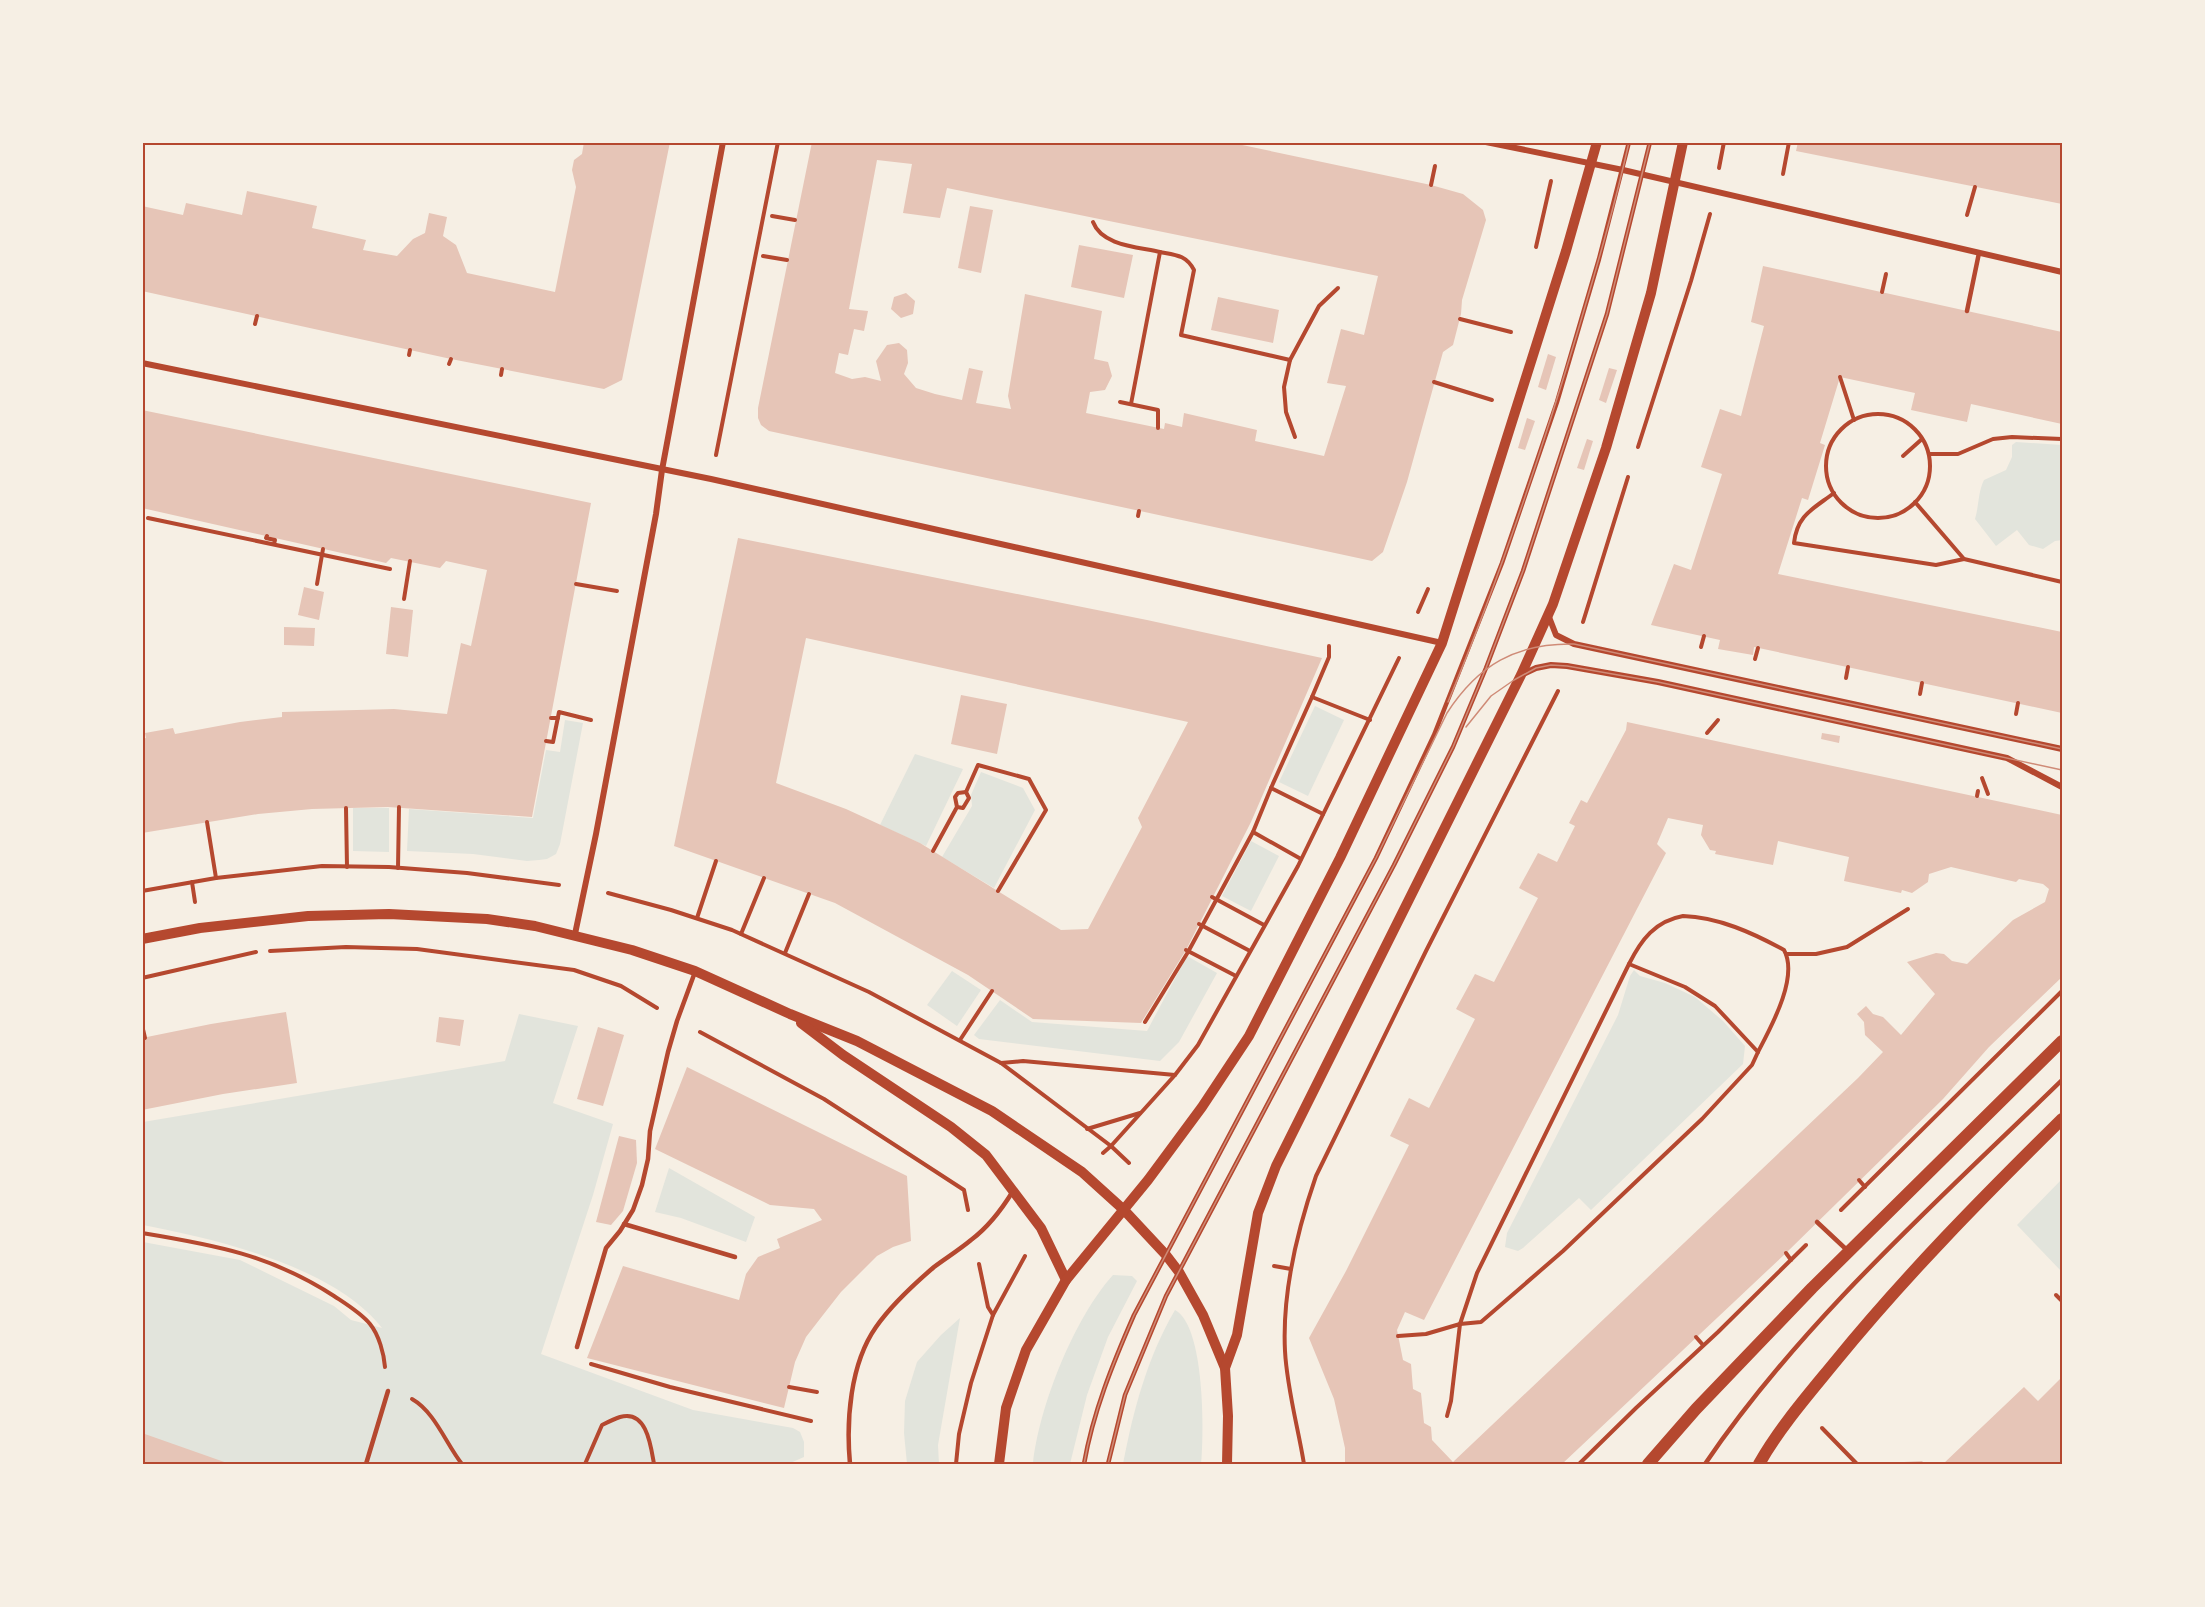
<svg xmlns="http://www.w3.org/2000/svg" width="2205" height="1607" font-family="'Varela Round',sans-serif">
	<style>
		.green { fill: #e2e4dc }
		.building { fill: #e6c5b7; fill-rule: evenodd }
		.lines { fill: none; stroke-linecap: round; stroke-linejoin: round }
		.path { stroke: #b5482f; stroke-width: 4 }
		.service { stroke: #b5482f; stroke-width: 4.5 }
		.minor { stroke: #b5482f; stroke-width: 6 }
		.tertiary { stroke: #b5482f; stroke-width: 10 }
		.secondary { stroke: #b5482f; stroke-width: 12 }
		.tram { stroke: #cf8b77; stroke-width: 1.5 }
		.neatline { fill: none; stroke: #b5482f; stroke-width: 2 }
	</style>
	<rect width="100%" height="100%" fill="#f6efe4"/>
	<g class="green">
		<path d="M2016 442 2062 445V540L2055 541 2043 549 2029 545 2017 530 1996 546 1975 519C1979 506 1978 492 1984 480L2006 470 2012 457V445Z"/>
		<path d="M1315 706 1344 720 1308 796 1279 782Z"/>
		<path d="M565 720 583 723 560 844 556 854 547 859 539 860 527 861 473 854 407 851 409 809 533 818 546 750 560 752Z"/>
		<path d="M915 754 963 769 926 846 880 825Z"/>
		<path d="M981 772 1023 788 1035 810 994 888 942 857 972 806 971 795Z"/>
		<path d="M389 808V852L353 851V808Z"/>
		<path d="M1251 841 1279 856 1251 911 1222 896Z"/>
		<path d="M1187 956 1217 973 1179 1042 1160 1061 979 1039 974 1035 1000 1000 1032 1022 1147 1031Z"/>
		<path d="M1634 970 1640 976 1665 983 1695 997 1723 1021 1745 1046 1743 1064 1591 1210 1579 1198 1523 1248 1518 1251 1505 1247 1507 1233 1618 1015 1630 976Z"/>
		<path d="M952 971 981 990 957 1026 927 1005Z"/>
		<path d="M519 1014 578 1026 553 1103 613 1124 593 1195 541 1354 693 1410 793 1428 800 1432 804 1442V1457L788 1464H143V1242L240 1260 334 1306 351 1320 382 1328C335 1267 216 1239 143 1225V1122L505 1061Z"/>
		<path d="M669 1168 755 1217 746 1242 681 1218 655 1212Z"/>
		<path d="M2062 1179V1272L2017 1225Z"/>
		<path d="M1113 1275 1132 1276 1137 1281 1108 1337 1087 1395 1070 1464H1033C1039 1407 1074 1318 1113 1275Z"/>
		<path d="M1175 1310C1205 1326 1204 1433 1201 1464H1123C1133 1411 1147 1358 1175 1310Z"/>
		<path d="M960 1318 938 1445 939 1464H907L904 1433 905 1401 917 1362 941 1335Z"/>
	</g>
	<g class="building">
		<path d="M584 142H670L622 380 604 389 451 359 142 291V206L183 215 186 203 242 215 247 191 317 206 312 228 366 240 363 250 397 256 413 239 425 233 429 213 447 217 443 236 456 245 467 273 555 292 576 187 572 170 574 160 582 154Z"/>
		<path d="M812 142H1228L1431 185 1463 194 1483 210 1486 220 1462 300 1461 314 1453 345 1443 352 1407 482 1383 552 1372 561 769 431 761 425 758 418V408ZM877 160 912 164 903 213 940 218 947 188 1378 276 1364 335 1341 329 1327 383 1346 386 1324 456 1255 441 1257 430 1184 413 1182 427 1165 423 1164 429 1086 413 1090 392 1105 390 1112 376 1108 362 1094 359 1102 311 1025 294 1008 396 1011 409 976 403 983 371 969 368 962 400 935 394 916 388 904 374 908 363 907 350 899 343 887 345 876 361 881 381 865 377 852 379 835 373 839 353 848 355 854 329 864 331 868 311 849 309Z"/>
		<path d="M1798 142H2062V204L1796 151Z"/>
		<path d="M970 206 993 210 981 273 958 268Z"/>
		<path d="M1079 245 1133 255 1124 298 1071 287Z"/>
		<path d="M1763 266 2062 332V424L1971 404 1967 422 1911 410 1915 393 1840 377 1820 443 1825 445 1808 500 1802 498 1778 574 2062 632V713L1754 647 1753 655 1718 649 1720 640 1651 625 1674 564 1691 570 1722 474 1701 467 1720 409 1741 416 1764 326 1751 322Z"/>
		<path d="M906 293 915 301 913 314 901 318 891 309 894 297Z"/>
		<path d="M1218 297 1279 310 1273 343 1211 330Z"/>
		<path d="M1548 354 1556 357 1546 390 1538 387Z"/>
		<path d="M1609 368 1617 370 1606 403 1599 400Z"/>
		<path d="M142 410 591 503 532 817 388 807 312 809 258 814 142 833V739L146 738 145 733 173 728 175 734 240 722 282 717V712L394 709 447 714 461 643 471 646 487 570 446 561 440 568 391 558 386 563 142 508Z"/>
		<path d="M1527 418 1535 421 1525 450 1518 448Z"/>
		<path d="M1587 439 1593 441 1584 470 1577 468Z"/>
		<path d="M738 538 1147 620 1322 658 1251 822 1186 950 1141 1023 1033 1019 968 975 835 903 674 846ZM806 638 1188 722 1138 818 1142 827 1088 929 1061 930 920 843 846 809 776 783Z"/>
		<path d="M304 587 324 592 319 620 298 615Z"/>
		<path d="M391 607 413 610 408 657 386 654Z"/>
		<path d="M284 627 315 628 314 646 284 645Z"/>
		<path d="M961 695 1007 704 997 754 951 744Z"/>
		<path d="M1627 722 2062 815V977L1989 1047 1943 1099 1786 1253 1562 1464H1345V1448L1334 1399 1309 1338 1346 1271 1409 1145 1390 1136 1409 1098 1429 1108 1475 1019 1456 1009 1475 974 1494 982 1538 898 1519 888 1538 853 1557 862 1575 826 1569 823 1581 800 1587 803 1626 730ZM1668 818 1703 825 1701 835 1710 850 1716 851 1715 854 1773 865 1778 841 1849 857 1844 881 1901 893 1902 890 1912 893 1928 882 1929 874 1951 867 2016 882 2019 879 2043 884 2049 889 2045 902 2013 920 1967 964 1952 961 1944 954 1936 953 1907 962 1935 994 1901 1035 1883 1017 1873 1014 1866 1006 1857 1014 1864 1022 1865 1035 1883 1052 1858 1078 1453 1462 1432 1440 1431 1427 1424 1423 1421 1393 1413 1389 1411 1364 1403 1360 1397 1330 1405 1312 1424 1320 1666 853 1657 844Z"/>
		<path d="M1822 733 1840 736 1839 743 1821 739Z"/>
		<path d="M286 1012 297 1083 223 1094 142 1110V1038L211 1024Z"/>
		<path d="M439 1017 464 1020 460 1046 436 1042Z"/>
		<path d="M598 1027 624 1035 603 1106 577 1099Z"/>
		<path d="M687 1067 907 1176 911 1241 893 1247 877 1256 841 1292 823 1315 806 1337 795 1362 784 1408 587 1358 623 1266 739 1300 746 1274 758 1257 780 1248 777 1239 822 1220 814 1209 770 1205 655 1149Z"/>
		<path d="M619 1136 636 1140 637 1163 623 1211 611 1225 596 1222Z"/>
		<path d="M2062 1377V1464H1943L2024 1387 2038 1401Z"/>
		<path d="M142 1433 230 1464H142Z"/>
		<path d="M1922 1461 1925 1464H1901L1904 1462Z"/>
	</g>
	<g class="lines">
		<g class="path">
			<path d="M1719 168 1724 142"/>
			<path d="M1783 174 1789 142"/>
			<path d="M1431 185 1435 166"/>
			<path d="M1967 215 1975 187"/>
			<path d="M772 216 795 220"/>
			<path d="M1093 222C1102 246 1139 247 1160 252L1131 404"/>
			<path d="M1536 247 1551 181"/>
			<path d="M1160 252C1176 255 1186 255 1194 270L1181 335 1290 360"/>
			<path d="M763 256 787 260"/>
			<path d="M1882 292 1886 274"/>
			<path d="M1460 319 1511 332"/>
			<path d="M255 324 257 316"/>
			<path d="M409 355 410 350"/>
			<path d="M449 364 451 359"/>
			<path d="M501 375 502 369"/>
			<path d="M1840 377 1854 420"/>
			<path d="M1434 382 1492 400"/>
			<path d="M1120 402 1158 410V428"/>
			<circle cx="1878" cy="466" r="52"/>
			<path d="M1295 437 1286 412 1284 387 1290 360 1319 306 1338 288"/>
			<path d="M1638 447 1691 281 1710 214"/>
			<path d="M1929 454H1958L1993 439 2012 437 2062 439"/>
			<path d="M716 455 778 142"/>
			<path d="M1903 456 1922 439"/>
			<path d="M1834 493C1813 509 1797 515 1794 543L1936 565 1964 559"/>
			<path d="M1915 502 1964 559 2062 582"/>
			<path d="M1138 516 1139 511"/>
			<path d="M148 518 390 569"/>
			<path d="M267 536 266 538 275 540 274 544"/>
			<path d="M317 584 323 549"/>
			<path d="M576 584 617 591"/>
			<path d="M404 599 410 561"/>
			<path d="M1418 612 1428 589"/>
			<path d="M1583 622 1628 477"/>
			<path d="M1701 647 1704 636"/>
			<path d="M1755 659 1758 648"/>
			<path d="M1846 678 1848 667"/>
			<path d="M1920 694 1922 683"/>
			<path d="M1312 697 1329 657V646"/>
			<path d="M2016 714 2018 703"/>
			<path d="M551 718H558"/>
			<path d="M1707 733 1718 720"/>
			<path d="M546 741 553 742 559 712 591 720"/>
			<path d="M1982 778 1988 794"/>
			<path d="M1271 788 1253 832 1301 859"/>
			<path d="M966 792 978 765 1029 779 1046 810 998 891"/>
			<path d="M1977 796 1978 791"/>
			<path d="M346 808 347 867"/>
			<path d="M1323 814 1271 788 1312 697 1370 720"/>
			<path d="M207 822 216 878"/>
			<path d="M933 851 957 807 955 797 958 793 966 792 969 798 963 808 957 807"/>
			<path d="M398 868 399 807"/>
			<path d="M192 882 195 902"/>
			<path d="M142 891 216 878 322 866 389 867 467 873 559 885"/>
			<path d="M608 893 671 910 732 930 869 992 1001 1063 1111 1146 1129 1163"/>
			<path d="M1212 897 1264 925"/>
			<path d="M1683 916C1718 917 1753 933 1784 950 1799 977 1771 1027 1758 1052L1715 1006 1685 987 1629 964C1641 940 1655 921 1683 916Z"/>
			<path d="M697 918 716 861"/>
			<path d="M1199 924 1250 951"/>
			<path d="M741 934 764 878"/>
			<path d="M1186 950 1236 976"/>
			<path d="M270 951 346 947 417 949 574 970 621 986 657 1008"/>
			<path d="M785 953 809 894"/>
			<path d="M1786 954H1816L1847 947 1908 909"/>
			<path d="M1629 964 1477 1273 1460 1324 1481 1322 1563 1251 1702 1119 1752 1065 1758 1052"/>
			<path d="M142 978 256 952"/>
			<path d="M1145 1022 1188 952 1253 832"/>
			<path d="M142 1025 145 1038"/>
			<path d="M700 1032 824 1099 964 1190 968 1210"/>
			<path d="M960 1040 992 991"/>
			<path d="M1001 1063 1023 1061 1175 1075"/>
			<path d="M1087 1129 1140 1113"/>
			<path d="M1103 1153 1111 1146 1175 1075 1198 1045 1298 866 1399 658"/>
			<path d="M1859 1180 1865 1187"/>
			<path d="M1841 1210 2062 991"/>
			<path d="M142 1233C215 1245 271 1255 334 1296 346 1304 361 1313 370 1324 379 1335 384 1354 385 1367"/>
			<path d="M1786 1253 1791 1260"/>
			<path d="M979 1264 988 1307 993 1315"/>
			<path d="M1274 1266 1291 1269"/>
			<path d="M2056 1295 2062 1301"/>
			<path d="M1398 1336 1426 1334 1460 1324 1451 1401 1447 1416"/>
			<path d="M1696 1337 1703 1345"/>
			<path d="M591 1364 670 1387 811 1421"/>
			<path d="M789 1387 817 1392"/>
			<path d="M412 1399C435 1412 446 1444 462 1464"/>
			<path d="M1822 1428 1857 1464"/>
			<path d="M585 1464 602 1425C608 1422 614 1419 620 1417 647 1409 651 1447 654 1464"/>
			<path d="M956 1464 959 1434 971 1383 993 1315 1025 1256"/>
			<path d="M1304 1464C1298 1427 1287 1389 1285 1351 1282 1293 1297 1231 1316 1176L1426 951 1558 691"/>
			<path d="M1579 1464 1636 1408 1718 1332 1806 1245"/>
		</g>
		<g class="service">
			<path d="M1967 311 1979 253"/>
			<path d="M1817 1222 1848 1251"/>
			<path d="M624 1224 735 1257"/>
			<path d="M577 1347 606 1248 620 1231 633 1210 642 1185 648 1159 650 1131 668 1052 677 1021 695 972"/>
			<path d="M366 1464 388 1391"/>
			<path d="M850 1464C846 1421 850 1364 876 1327 892 1304 913 1285 934 1267 946 1258 959 1250 971 1240 987 1228 1002 1209 1013 1191"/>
			<path d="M1084 1464C1093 1412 1113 1363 1134 1315L1376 858 1434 735 1502 563 1557 402 1599 259 1629 142"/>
			<path d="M1108 1464 1125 1395 1166 1296 1394 865 1453 747 1486 668 1523 571 1607 314 1650 142"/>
			<path d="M1705 1464C1802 1321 1939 1200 2062 1080"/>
		</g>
		<g class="minor">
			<path d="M1486 142 1623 170 2062 272"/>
			<path d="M142 363 711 479 1442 643"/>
			<path d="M1549 617 1556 635 1574 644 2062 749"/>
			<path d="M1521 675 1536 668 1551 665 1567 666 1658 682 2007 758 2062 787"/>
			<path d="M575 934 596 834 656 514 662 470 723 142"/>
		</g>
		<g class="tertiary">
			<path d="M142 939 200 928 308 916 389 914 487 919 535 926 632 950 695 971 790 1014 857 1041 992 1111 1082 1172 1124 1210 1166 1255 1179 1272 1203 1315 1225 1368 1228 1416 1227 1464"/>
			<path d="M801 1023 843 1055 951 1127 986 1155 1041 1228 1066 1280"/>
			<path d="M1225 1368 1237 1335 1258 1213 1276 1166 1521 675 1553 604 1606 448 1651 293 1683 142"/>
			<path d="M999 1464 1006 1408 1026 1350 1066 1280 1148 1180 1202 1107 1249 1036 1340 858 1442 643 1566 251 1597 142"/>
		</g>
		<g class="secondary">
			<path d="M1648 1464 1696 1409 1812 1288 2062 1041"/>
			<path d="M1759 1464C1780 1427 1808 1395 1835 1362 1905 1276 1983 1197 2062 1119"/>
		</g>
		<g class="tram">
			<path d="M1448 702C1499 580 1541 454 1579 327 1597 266 1615 205 1629 142"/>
			<path d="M1466 727 1491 696 1514 680 1536 668 1551 665 1567 666 1658 682 2062 770"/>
			<path d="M1084 1464C1093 1412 1113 1363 1134 1315L1376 858 1447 713C1478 665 1516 643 1574 644L2062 749"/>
			<path d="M1108 1464 1125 1395 1166 1296 1394 865 1453 747 1486 668 1523 571 1607 314 1650 142"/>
		</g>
	</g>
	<rect width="2205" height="1607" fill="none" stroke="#f6efe4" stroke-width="288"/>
	<rect x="144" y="144" width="1917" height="1319" class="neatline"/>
</svg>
